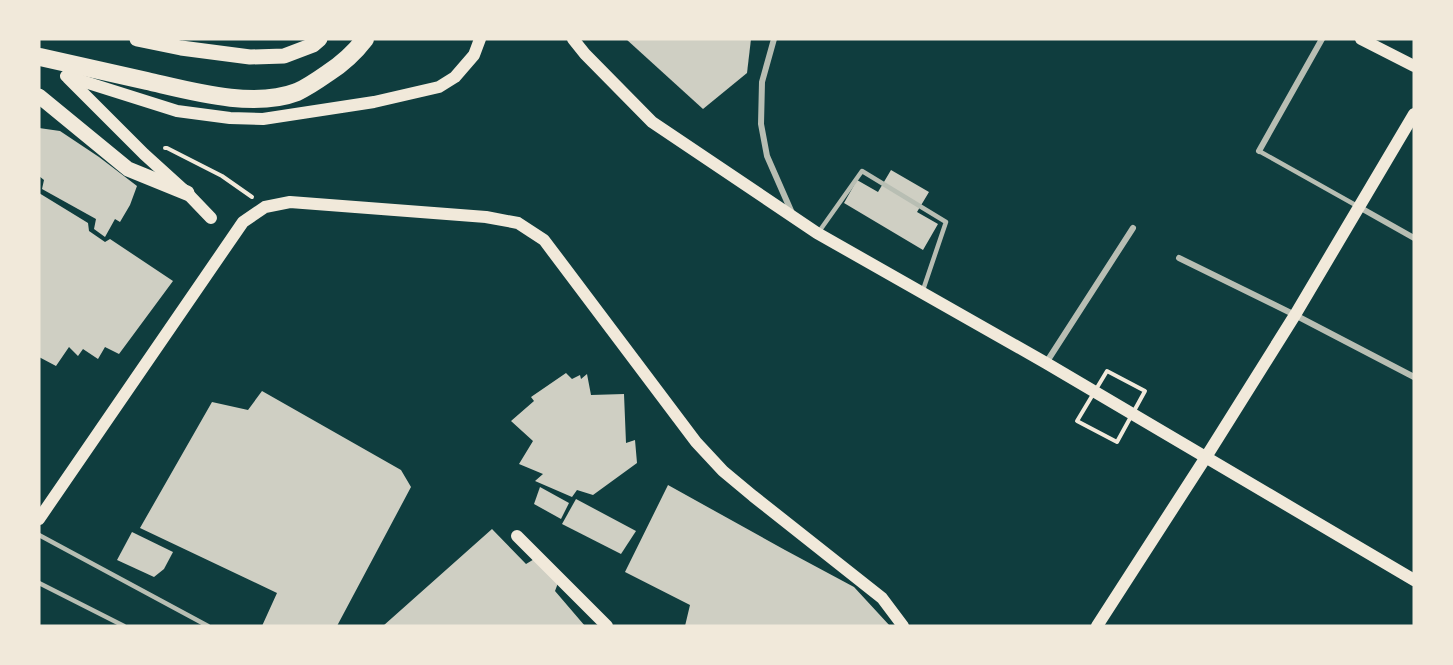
<svg xmlns="http://www.w3.org/2000/svg" width="1453" height="665" font-family="Mulish,sans-serif">
	<style>
		.building { fill: #cfcfc3 }
		.lines { fill: none; stroke-linecap: round; stroke-linejoin: round }
		.path { stroke: #f1e9da; stroke-width: 4 }
		.service { stroke: #b8beb3; stroke-width: 4.5 }
		.minor { stroke: #b8beb3; stroke-width: 6 }
		.secondary { stroke: #f1e9da; stroke-width: 12 }
		.primary { stroke: #f1e9da; stroke-width: 15 }
		.motorway { stroke: #f1e9da; stroke-width: 18 }
	</style>
	<rect width="100%" height="100%" fill="#0f3d3e"/>
	<g class="building">
		<path d="M626 39H751L747 73 703 109Z"/>
		<path d="M39 128 60 131 99 157 137 186 130 205 120 222 115 219 105 237 94 229 96 219 42 189 44 180 39 176Z"/>
		<path d="M891 170 929 192 917 212 938 224 923 250 844 203 857 180 878 192Z"/>
		<path d="M39 193 88 223 89 231 105 242 110 239 173 281 119 354 105 347 98 359 83 349 78 356 69 347 56 366 39 357Z"/>
		<path d="M566 373 572 379 580 375 581 379 587 374 591 395 624 394 626 443 635 440 637 463 593 495 577 490 572 497 535 481 543 474 519 464 533 441 511 421 534 401 531 397Z"/>
		<path d="M262 391 401 470 411 487 337 626H262L277 593 140 528 212 402 248 410Z"/>
		<path d="M668 485 785 550 854 587 890 626H685L690 605 625 572Z"/>
		<path d="M540 487 569 503 561 519 534 504Z"/>
		<path d="M576 499 636 531 621 554 562 524Z"/>
		<path d="M492 529 526 564 536 558 558 583 555 591 585 626H383Z"/>
		<path d="M132 532 173 552 164 569 154 577 117 560Z"/>
	</g>
	<g class="lines">
		<g class="path">
			<path d="M165 148H167L222 176 252 197"/>
			<path d="M1107 371 1145 391 1117 442 1077 421Z"/>
		</g>
		<g class="service">
			<path d="M1259 151 1359 207"/>
			<path d="M818 233 862 171 946 222 923 290"/>
			<path d="M39 535 208 626"/>
			<path d="M39 583 124 626"/>
		</g>
		<g class="minor">
			<path d="M774 39 762 82 761 124 767 156 792 213"/>
			<path d="M1259 151 1322 39"/>
			<path d="M1359 207 1414 238"/>
			<path d="M1179 258 1295 315 1414 377"/>
			<path d="M1046 363 1133 228"/>
		</g>
		<g class="secondary">
			<path d="M573 39 585 54 652 122 817 233 1046 363 1414 580"/>
			<path d="M1361 39 1414 66"/>
			<path d="M66 76 177 111 230 118 263 119 374 102 439 87 455 77 474 55 480 39"/>
			<path d="M68 78 144 154 187 193 211 218"/>
			<path d="M39 519 243 222 265 207 290 202 486 217 518 223 544 240 696 442 723 471 753 496 882 598 903 626"/>
			<path d="M517 536 607 626"/>
			<path d="M1097 626 1206 457 1295 315 1414 114"/>
		</g>
		<g class="primary">
			<path d="M137 39 181 48 250 57 284 56 313 45 320 39"/>
			<path d="M39 96 128 169 187 193"/>
		</g>
		<path class="motorway" d="M40 57C76 65 112 73 147 81 191 91 253 109 297 92 308 87 318 80 328 73 342 64 355 52 365 39"/>
	</g>
	<rect width="1453" height="665" fill="none" stroke="#f1e9da" stroke-width="81"/>
</svg>
